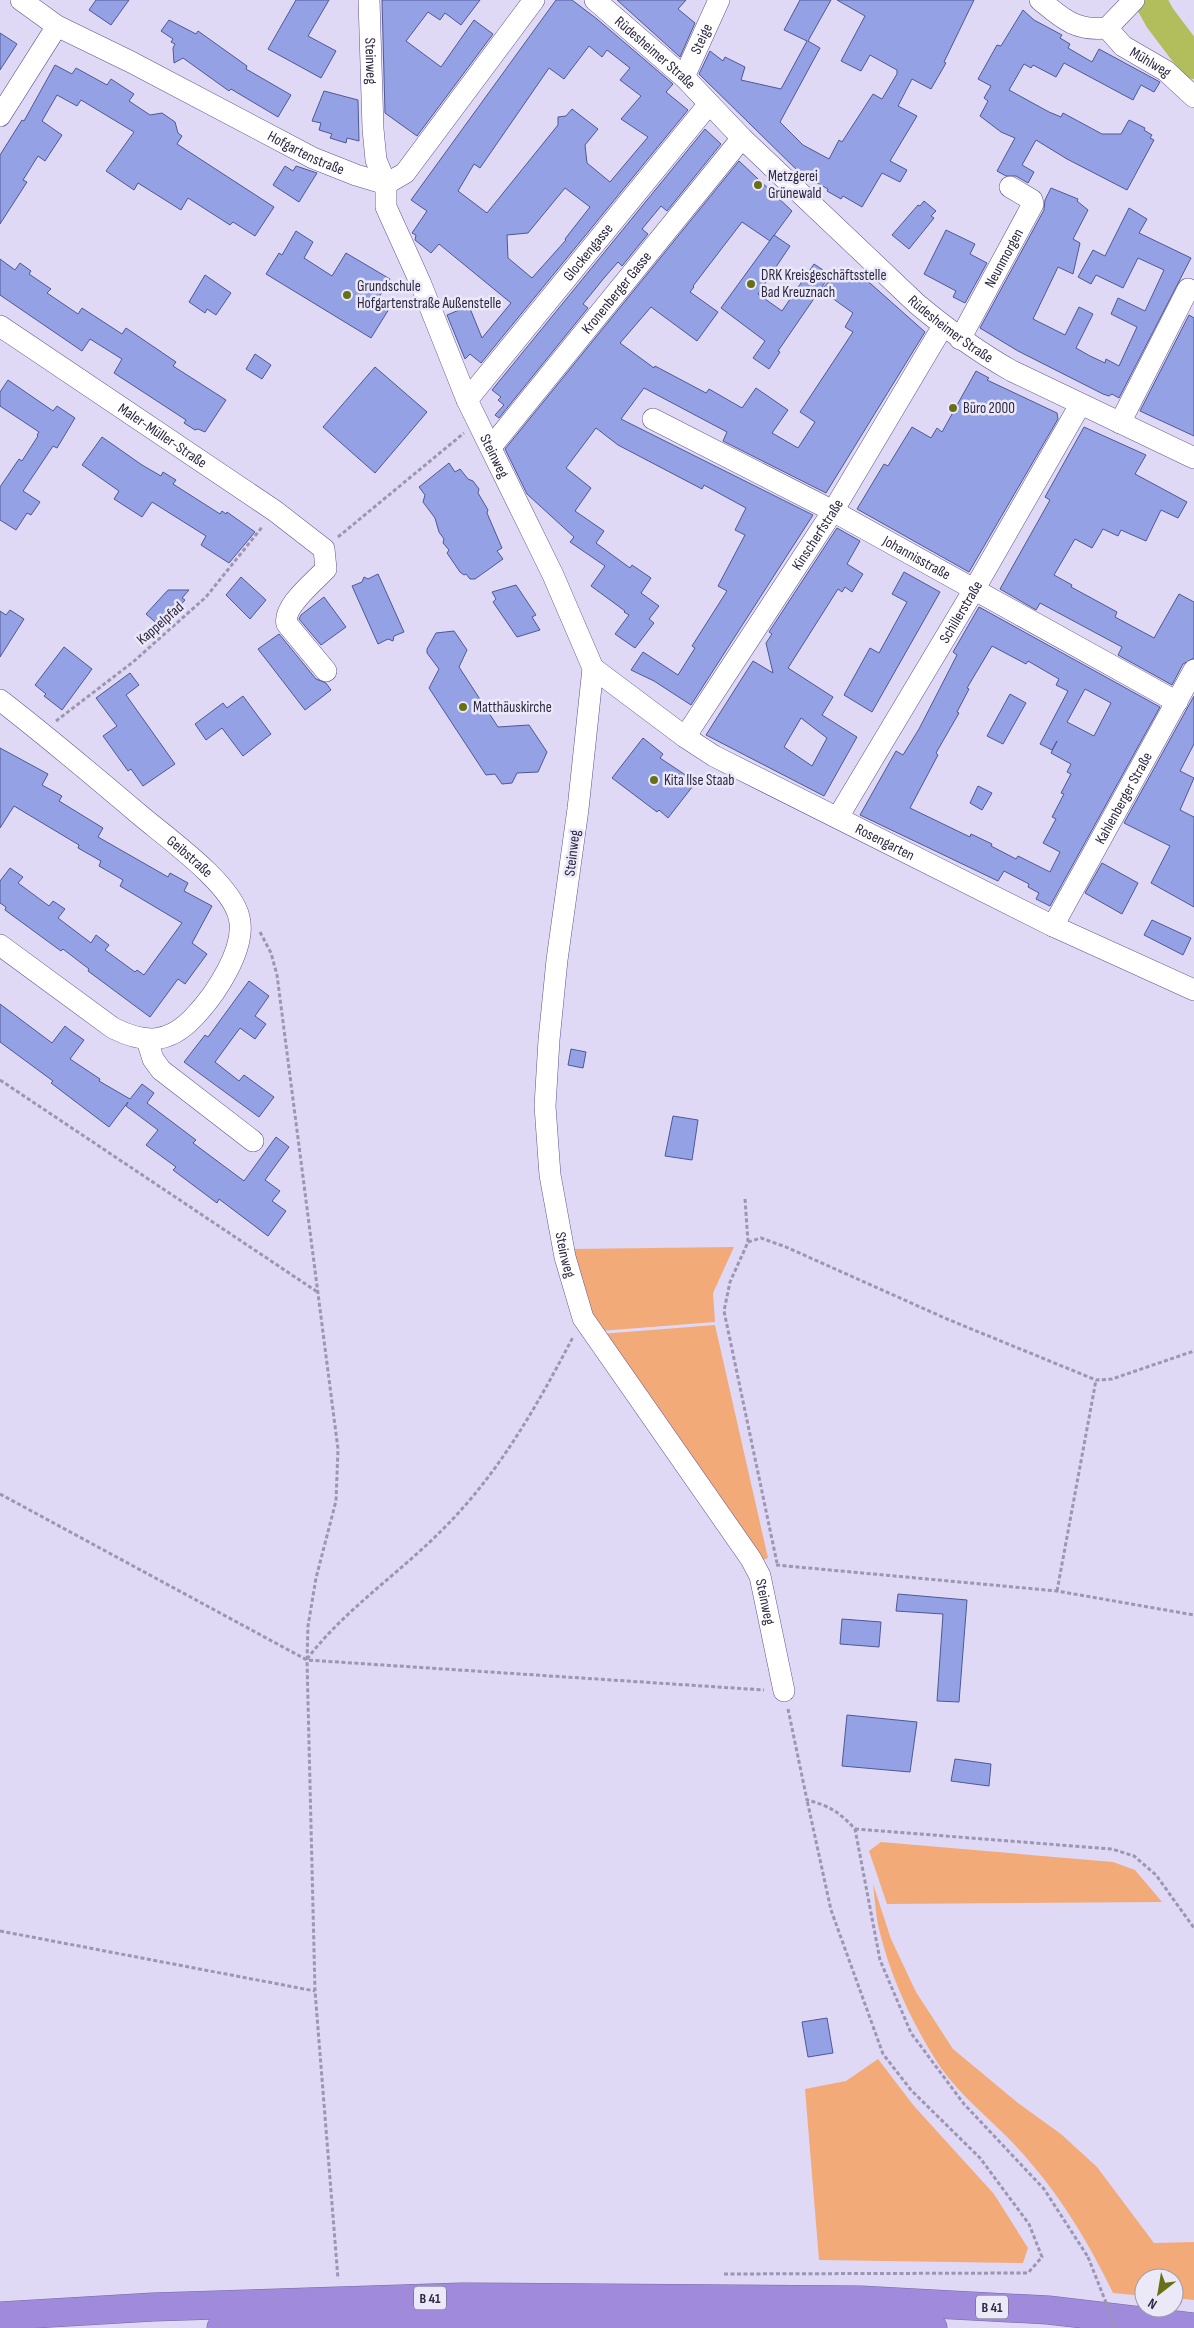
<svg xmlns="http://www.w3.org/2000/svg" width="1194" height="2328" font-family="'Sofia Sans Condensed',sans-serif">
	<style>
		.green { fill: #f3aa79 }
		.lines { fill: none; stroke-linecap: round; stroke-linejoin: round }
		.river { stroke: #b2bd5c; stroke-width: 32 }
		.building { fill: #94a2e5; stroke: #4e5895; fill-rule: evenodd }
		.minor-casing { stroke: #61518e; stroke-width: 22 }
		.highway-casing { stroke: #7768a6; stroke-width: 29 }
		.path { stroke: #9c96b2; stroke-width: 3; stroke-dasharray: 4 2.5; stroke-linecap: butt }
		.minor { stroke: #fff; stroke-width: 21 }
		.highway { stroke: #9f8adb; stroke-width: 28 }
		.path-bridge { stroke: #9c96b2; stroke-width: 3; stroke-dasharray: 4 2.5; stroke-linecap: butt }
		.poi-dot { fill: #687017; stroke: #ebe9f7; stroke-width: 2 }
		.labels { text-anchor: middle; stroke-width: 5; stroke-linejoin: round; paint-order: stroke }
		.shield { fill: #ebe9f7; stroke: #676279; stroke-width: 1 }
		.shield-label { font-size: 14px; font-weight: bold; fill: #2e2843 }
		.street-label { font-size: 15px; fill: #2e2843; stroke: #ebe9f7 }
		.poi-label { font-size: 15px; fill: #2e2843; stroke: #ebe9f7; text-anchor: start }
	</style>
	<rect width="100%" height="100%" fill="#dfd9f6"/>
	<g class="green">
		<path d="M734 1247 713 1293 715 1322 600 1331 584 1301 570 1249Z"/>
		<path d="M715 1325 768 1558 761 1561 600 1334Z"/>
		<path d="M881 1842 1113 1862 1135 1870 1162 1902 887 1904 869 1851Z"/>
		<path d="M873 1884 891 1939 916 1992 953 2049 1018 2103 1061 2134 1097 2167 1154 2243 1194 2242V2300L1174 2298V2278H1144V2296L1113 2293C1086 2237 1055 2187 1012 2142 989 2118 961 2096 941 2068 914 2027 892 1981 880 1933 876 1918 875 1901 873 1884Z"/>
		<path d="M878 2059 914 2106 994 2194 1028 2248 1023 2263 819 2260 805 2089 846 2081Z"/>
	</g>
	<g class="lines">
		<path class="river" d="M1150 0 1160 18 1194 63"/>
	</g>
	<g class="building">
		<path d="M96 0H129L111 25 89 10Z"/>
		<path d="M296 0H329L308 36 336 51 321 78 268 49Z"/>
		<path d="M382 0H480L461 25 445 13 440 20 428 12 406 41 441 67 474 20 493 34 417 136 385 113Z"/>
		<path d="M556 0H572L597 19 673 84 666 92 688 110 481 363 470 354 465 359 447 315 469 306 482 338 511 303 439 244 431 253 415 240 416 235 412 233 427 211 411 200ZM589 46 602 57 607 50 630 68 620 80 641 96 621 119 648 137 610 182 587 163 585 145 598 129 572 109 566 116 558 117V125L487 213 458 191 474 164 480 168 549 68 564 79ZM565 188 590 207 565 239 566 240 532 278 508 258 507 235 528 233Z"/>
		<path d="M617 0H686L678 9 695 23 680 57Z"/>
		<path d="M800 0H831L808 41 820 48 780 122 803 145 829 159 839 140 842 142 873 94 882 99 897 74V70L870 55 861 71 841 61 865 16 837 0H974L944 62 946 63 931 89 912 79 898 106 917 116 890 161 907 170 900 182 882 173 862 207 843 196 841 199 827 191 828 189 801 174 699 74 710 51 723 61 725 57 745 67 741 80 781 89 807 41 784 30Z"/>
		<path d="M1023 10 1034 20 1062 35 1060 38 1070 44 1068 48 1092 62 1099 49 1160 82 1154 92 1141 85 1133 100 1064 63 1056 77 1033 65 1031 68 1024 64 1009 90 1049 112 1061 117 1063 113 1102 134H1121L1129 120 1145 128 1144 130 1152 135 1150 138 1154 140 1127 190 1067 159 1036 140 1022 165 1034 172 1028 183 1016 176H1006L997 171 1015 138 1001 132 980 116 988 101 984 98 991 86 978 79 997 45 1001 46Z"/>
		<path d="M169 20 196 34 198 31 247 66 246 69 291 95 278 117 231 89 229 91 183 58 174 63 173 48 175 44 171 42 173 39 161 31Z"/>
		<path d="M0 33 17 44 0 70Z"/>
		<path d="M55 65 72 74 76 68 107 85 111 79 134 94 129 101 150 115 162 113 175 122 178 133 182 136 177 144 274 207 255 236 233 222 230 225 188 198 181 210 138 183 134 190 106 171 134 132 81 100 77 106 57 95 42 121 62 135 45 161 38 156 23 180 27 182 0 224V155L22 120 24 121Z"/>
		<path d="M324 91 358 100 359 141 347 138 346 143 330 138 332 134 319 130 321 123 312 121Z"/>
		<path d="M705 129 721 144 667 211 661 206 642 229 648 234 622 266 618 262 604 278 583 304 588 308 499 418 495 415 504 405 498 400 501 397 492 390Z"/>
		<path d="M739 161 792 211 770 241 742 222 693 286 694 287 690 292 718 312 697 341 651 307 620 343 654 368 655 366 706 393 709 389 742 408 756 388 788 410 772 433 798 448 815 422 800 412 853 332 845 327 853 313 821 290 833 277 840 282 849 269 871 284 925 332 826 493 723 441 727 432 644 388 621 419 813 515 691 705 654 681 631 670 643 652 678 675 695 648 692 646 727 591 718 586 745 535 735 530 746 508 704 485 702 489 618 445 596 428 566 468 591 488 575 511 604 531 596 543 630 568 632 565 651 578 641 593 659 606 649 619 654 623 635 648 615 634 629 615 624 612 625 611 591 586 605 566 570 542 574 537 527 494 505 449Z"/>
		<path d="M285 166 293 171 296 166 317 173 299 202 273 185Z"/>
		<path d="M1051 188 1078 199 1077 201 1088 210 1073 239 1080 243 1073 274 1058 267 1033 319 1065 335 1079 307 1093 314 1076 348 1090 356 1105 363 1106 359 1119 366 1137 327 1111 314 1118 298 1145 311 1164 270 1138 258 1123 288 1096 275 1091 284 1078 277 1093 250 1105 256 1129 208 1147 219 1139 233 1191 258 1119 398 1112 394 1109 396 1103 394 1018 351 980 328 1044 210 1045 200Z"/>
		<path d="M924 201 936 211 931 216 934 218 909 249 892 235 918 205 920 206Z"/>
		<path d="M946 230 975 244 970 254 987 263 965 303 953 297 956 291 924 274Z"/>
		<path d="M296 231 313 242 304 258 332 276 346 253 390 279 376 302 389 309 371 338 266 274 279 253 282 255Z"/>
		<path d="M774 235 790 246 758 294 782 311 814 264 826 272 823 279 826 281 778 351 780 352 769 369 753 358 765 341 721 308Z"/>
		<path d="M0 259 15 270 20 263 31 271 29 274 51 289 47 293 78 314 82 308 122 334 126 328 176 362 173 366 226 400 205 432 198 429 195 430 184 423 186 420 114 373 122 359 90 339 82 351 0 295Z"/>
		<path d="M205 275 231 293 216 315 207 309 205 313 189 302Z"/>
		<path d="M1189 315 1194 318V436L1140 411Z"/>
		<path d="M255 354 271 365 262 379 246 369Z"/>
		<path d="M375 367 427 412 375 473 323 427Z"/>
		<path d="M976 371 989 378 987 380 1057 413 1058 419 969 572 857 509 884 464 888 466 912 427 931 438 937 428 942 432Z"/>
		<path d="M8 380 53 411 57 406 75 418 57 448 53 446 23 491 40 502 31 515 27 513 16 530 0 520V487L19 459 22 461 38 436 37 435 39 432 0 406V392Z"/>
		<path d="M1084 427 1146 455 1135 474 1187 502 1178 518 1161 510 1146 541 1121 530 1118 536 1103 529 1092 548 1075 539 1054 575 1072 585 1071 587 1117 612 1115 617 1154 638 1179 594 1194 602V658L1183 664 1172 685 1118 655 1122 647 1040 603 1036 610 1000 589 1050 500 1045 497Z"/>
		<path d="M102 437 142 465 161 476 163 472 176 480 173 484 220 514 222 511 226 514 227 512 255 532 229 563 201 545 206 536 152 502 142 517 114 499 119 491 82 465Z"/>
		<path d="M449 463 455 472 460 469 468 479 473 481 479 489 478 493 488 510 487 513 502 548 497 551 503 559 475 579H470L466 574 464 575 460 572 447 553 449 550 443 543 444 539 439 532 435 518 423 502 425 495 419 487Z"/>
		<path d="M837 528 860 541 847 564 863 574 852 592 845 587 842 592 838 589 788 668 833 697 822 715 857 737 824 796 706 735 753 661 773 673 766 643 772 634 769 632ZM801 718 827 738 812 766 784 747Z"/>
		<path d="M904 572 940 592 872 712 844 695 870 648 879 653 907 602 892 594Z"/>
		<path d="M378 574 404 632 394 636 393 641 388 639 378 644 352 586 362 582 364 577 368 579Z"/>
		<path d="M241 577 266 600 250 619 226 595Z"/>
		<path d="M516 585 536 615 532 617 540 630 517 637 493 602 496 599 492 592Z"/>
		<path d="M168 590H189L182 598 185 600 161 627 146 614Z"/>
		<path d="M324 597 346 627 321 645 299 619 301 615Z"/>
		<path d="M979 607 1160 707 1050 906 1036 899 1039 893 1028 887 1029 884 1004 871 998 881 860 815 896 751 903 755 919 729 957 655 953 652ZM992 646 1026 664 1028 661 1059 679 1056 685 1068 691 1040 744 1052 750 1057 741 1051 753 1071 764 1067 772 1071 774 1061 793 1064 794 1052 817 1056 819 1043 843 1060 852 1050 872 1018 856 1016 859 991 846 992 844 971 834 970 837 910 808 938 755 936 753 959 713 957 712 969 689 967 688ZM1085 689 1111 703 1094 736 1067 722Z"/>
		<path d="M10 610 24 619 0 657V611L6 615Z"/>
		<path d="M454 631 467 650 459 667 498 727 529 725 547 752 538 772 517 773 512 783 502 784 495 774 486 775 429 688 439 669 427 653V649L436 633Z"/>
		<path d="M279 634 316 679 326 683 331 690 305 710 258 649Z"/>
		<path d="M64 647 92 669 62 710 44 696 46 694 35 685Z"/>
		<path d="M130 673 139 685 126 695 175 764 143 786 131 769 128 771 103 736 117 726 96 698Z"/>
		<path d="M1010 694 1026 703 1003 744 987 736Z"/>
		<path d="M243 696 271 734 243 756 222 728 206 740 195 724 223 703 227 708Z"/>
		<path d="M1194 696V744L1180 771 1194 778 1180 810 1194 817V907L1151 883 1170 846 1124 823Z"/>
		<path d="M643 738 663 754 660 758 696 782 668 818 659 810 657 812 612 778Z"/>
		<path d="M0 748 48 774 42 785 62 796 59 801 103 828 98 837 168 877 170 873 188 883 184 891 212 906 192 943 207 954 185 984 178 979 150 1017 88 971 89 969 63 949 61 951 5 910 6 907 0 903V881L10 868 23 877 18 883 49 906 53 901 65 909 58 918 91 943 96 935 109 945 105 950 135 972 137 970 144 975 182 923 120 886 123 880 99 866 101 861 78 848 79 845 14 806 0 828Z"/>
		<path d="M978 786 992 793 982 810 970 803Z"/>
		<path d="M1102 863 1138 883 1122 914 1085 893Z"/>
		<path d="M1152 920 1191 938 1183 955 1144 935Z"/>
		<path d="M249 981 269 996 255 1016 266 1024 255 1039 240 1028 215 1062 239 1081 244 1075 274 1097 259 1117 184 1062 205 1035 208 1037Z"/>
		<path d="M0 1004 52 1043 65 1026 71 1031 84 1040 70 1059 100 1079 99 1081 130 1099 142 1084 154 1093 147 1103 196 1140 193 1143 244 1181 276 1137 289 1147 265 1180 280 1191 272 1201 286 1211 268 1236 219 1199 217 1203 173 1170 176 1167 146 1145 158 1130 126 1106 128 1102 109 1127 51 1083 53 1081 0 1042Z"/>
		<path d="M571 1049 586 1052 583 1068 568 1065Z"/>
		<path d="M673 1116 698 1120 692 1160 665 1156Z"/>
		<path d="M898 1594 967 1600 959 1702 937 1701 943 1614 896 1611Z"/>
		<path d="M842 1619 881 1622 879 1647 840 1644Z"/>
		<path d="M847 1715 917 1722 910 1772 842 1766Z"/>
		<path d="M955 1759 991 1764 989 1786 951 1781Z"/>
		<path d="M827 2018 833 2053 808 2057 802 2022Z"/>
	</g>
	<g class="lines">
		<defs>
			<g id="minor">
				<path id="s1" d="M21 0 57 26 131 62 313 158 356 175 386 184 405 173 534 0"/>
				<path id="s2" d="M369 0 373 129 376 160 386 184V207L420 282 467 400 553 575 593 668 578 809 557 960 549 1040 545 1106 550 1175 565 1257 583 1318 751 1559 760 1576 784 1691"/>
				<path id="s3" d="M595 0 684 77 742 138 917 304C947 329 978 352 1012 371L1194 458"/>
				<path d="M1040 0C1063 19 1075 31 1107 28"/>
				<path id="s4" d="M1107 28 1123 46 1166 71 1194 97"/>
				<path d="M1107 28 1134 0"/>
				<path id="s5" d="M684 77 719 0"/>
				<path d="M0 116 57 26"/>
				<path id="s6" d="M0 326 275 511 324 549 326 569C315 581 282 607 287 624L326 671"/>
				<path id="s7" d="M960 339 1033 204 1032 200 1010 187"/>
				<path id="s8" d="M467 400 709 104"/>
				<path id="s9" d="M653 419 833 511 1177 702"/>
				<path d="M1120 423 1188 289"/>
				<path id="s10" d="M491 447 742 138"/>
				<path id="s11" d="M593 668 685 737 714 756 1053 926 1194 990"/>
				<path id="s12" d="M0 700C48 737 94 776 140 815 167 838 231 883 239 917 247 948 215 995 194 1017 169 1044 145 1044 113 1028L0 945"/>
				<path id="s13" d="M685 737 833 511 943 326"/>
				<path id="s14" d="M838 817 975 588 1080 405"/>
				<path id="s15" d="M1053 926 1194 670"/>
				<path d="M147 1040 153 1059 161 1070 253 1141"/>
			</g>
			<g id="highway">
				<path d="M0 2316 153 2307 462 2297 860 2300 1048 2310 1194 2327"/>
				<path d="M221 2328 462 2324 842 2323 933 2328"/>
			</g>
		</defs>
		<use href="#minor" class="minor-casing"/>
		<use href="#highway" class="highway-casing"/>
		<g class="path">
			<path d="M338 537 464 433"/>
			<path d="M56 721 133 662 206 597 263 526"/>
			<path d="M260 932 271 953 277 975 338 1449 336 1501 316 1578 308 1626 307 1660 315 1991 338 2279"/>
			<path d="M0 1080 319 1293"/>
			<path d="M745 1199 748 1242 730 1282 724 1311 777 1563"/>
			<path d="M748 1242 761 1238 786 1247 947 1319 1096 1380 1112 1379 1194 1351"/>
			<path d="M0 1494 307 1660 764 1690"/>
			<path d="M776 1565 1057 1591 1194 1615"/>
			<path d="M1057 1591 1096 1380"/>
			<path d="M307 1659C345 1609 400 1573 444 1528 499 1473 537 1406 573 1337"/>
			<path d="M788 1709 807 1800C830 1806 839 1812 855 1829L880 1960 911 2033 964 2104 1044 2189 1088 2257"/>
			<path d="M855 1829 1112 1849 1134 1856 1156 1875 1194 1928"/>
			<path d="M0 1931 315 1991"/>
			<path d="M724 2274 1028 2273 1042 2257 1029 2224 980 2158 911 2090 883 2054 831 1910 807 1800"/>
		</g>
		<use href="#minor" class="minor"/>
		<use href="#highway" class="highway"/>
		<path class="path-bridge" d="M1088 2257 1116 2328"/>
	</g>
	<g class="poi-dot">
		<circle cx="758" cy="185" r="5"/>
		<circle cx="751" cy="284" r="5"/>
		<circle cx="347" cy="295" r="5"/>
		<circle cx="953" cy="408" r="5"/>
		<circle cx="463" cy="707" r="5"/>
		<circle cx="654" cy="780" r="5"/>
	</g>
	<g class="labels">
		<g class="shield">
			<rect x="414" y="2286.5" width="32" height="23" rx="4"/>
			<rect x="976" y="2295.5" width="32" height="23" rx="4"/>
		</g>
		<g class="shield-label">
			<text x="430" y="2303">B 41</text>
			<text x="992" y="2312">B 41</text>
		</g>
		<g class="street-label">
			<text dy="5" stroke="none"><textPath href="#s5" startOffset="42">Steige</textPath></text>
			<text dy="5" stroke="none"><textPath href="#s3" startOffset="80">Rüdesheimer Straße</textPath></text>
			<text dy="5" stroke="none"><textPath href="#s2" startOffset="61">Steinweg</textPath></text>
			<text dy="5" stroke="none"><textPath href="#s4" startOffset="56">Mühlweg</textPath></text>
			<text dy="5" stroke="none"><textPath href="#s1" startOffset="324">Hofgartenstraße</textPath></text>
			<text dy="5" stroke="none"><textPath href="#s8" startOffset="191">Glockengasse</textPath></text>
			<text dy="5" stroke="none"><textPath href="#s7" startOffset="92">Neunmorgen</textPath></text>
			<text dy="5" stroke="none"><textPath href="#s10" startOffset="199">Kronenberger Gasse</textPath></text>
			<text dy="5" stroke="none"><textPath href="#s3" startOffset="485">Rüdesheimer Straße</textPath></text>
			<text dy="5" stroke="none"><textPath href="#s6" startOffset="196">Maler-Müller-Straße</textPath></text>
			<text dy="5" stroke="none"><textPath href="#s2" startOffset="481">Steinweg</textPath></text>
			<text dy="5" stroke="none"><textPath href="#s13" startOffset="242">Kinscherfstraße</textPath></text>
			<text dy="5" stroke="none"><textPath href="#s9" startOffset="298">Johannisstraße</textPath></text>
			<text dy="5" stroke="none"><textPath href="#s14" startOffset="239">Schillerstraße</textPath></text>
			<text transform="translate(160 623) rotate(-41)" y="5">Kappelpfad</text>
			<text dy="5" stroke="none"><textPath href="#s15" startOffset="146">Kahlenberger Straße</textPath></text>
			<text dy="5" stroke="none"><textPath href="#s11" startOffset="341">Rosengarten</textPath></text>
			<text transform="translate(572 853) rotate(-83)" y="5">Steinweg</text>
			<text dy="5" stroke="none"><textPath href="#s12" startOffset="246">Geibstraße</textPath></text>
			<text dy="5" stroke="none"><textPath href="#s2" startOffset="1306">Steinweg</textPath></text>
			<text dy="5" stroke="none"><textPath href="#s2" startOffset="1711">Steinweg</textPath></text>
		</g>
		<g class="poi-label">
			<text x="768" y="181">Metzgerei<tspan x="768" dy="17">Grünewald</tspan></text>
			<text x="761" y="280">DRK Kreisgeschäftsstelle<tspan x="761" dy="17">Bad Kreuznach</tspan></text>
			<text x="357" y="291">Grundschule<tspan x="357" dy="17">Hofgartenstraße Außenstelle</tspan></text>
			<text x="963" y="413">Büro 2000</text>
			<text x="473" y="712">Matthäuskirche</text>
			<text x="664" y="785">Kita Ilse Staab</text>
		</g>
	</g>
	<g transform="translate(1159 2293) rotate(211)"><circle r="24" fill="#ebe9f7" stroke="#9f9caf"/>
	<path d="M0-4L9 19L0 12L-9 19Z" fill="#687017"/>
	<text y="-8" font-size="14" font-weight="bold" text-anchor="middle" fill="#2e2843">N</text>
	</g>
</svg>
